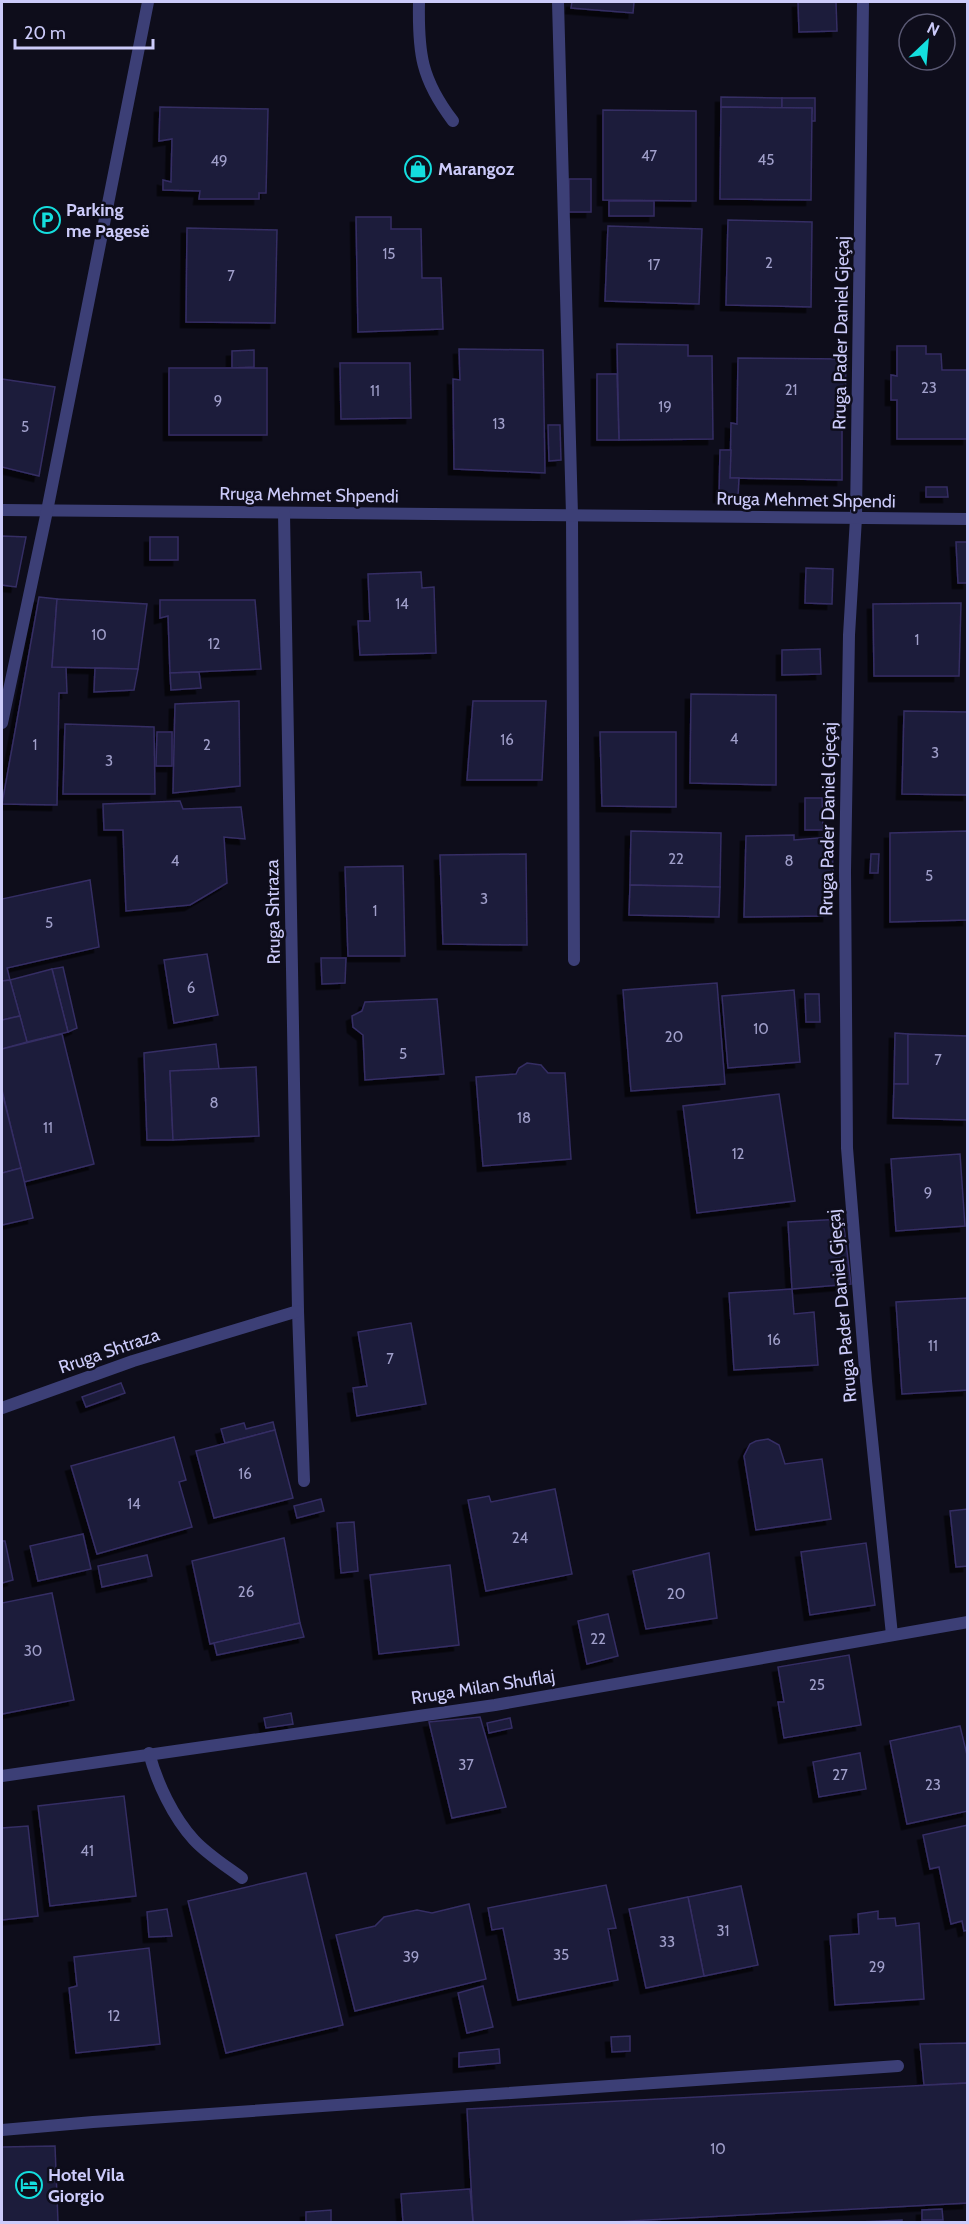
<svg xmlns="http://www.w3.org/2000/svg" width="969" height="2224" font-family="Cabin,sans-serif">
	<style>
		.building { fill: #1e1a3a; stroke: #342e64; stroke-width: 1.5; filter: url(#shadow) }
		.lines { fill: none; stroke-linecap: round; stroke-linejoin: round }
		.service { stroke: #3c3f76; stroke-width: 12 }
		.minor { stroke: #3c3f76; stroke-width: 12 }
		.labels { text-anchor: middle; stroke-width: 5; stroke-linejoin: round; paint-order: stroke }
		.number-label { font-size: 15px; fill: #a09fca }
		.poi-label { font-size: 18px; font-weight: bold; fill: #cccbfa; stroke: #0e0d1b; text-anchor: start }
		.street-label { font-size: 18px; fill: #cccbfa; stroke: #0e0d1b }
	</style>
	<defs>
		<filter id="shadow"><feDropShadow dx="-5.5" dy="5.5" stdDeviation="0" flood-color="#0009"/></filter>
	</defs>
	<rect width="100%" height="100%" fill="#0e0d1b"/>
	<g class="building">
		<path d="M572 2H634L633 13 571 8Z"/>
		<path d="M798 2H836L837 31 799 32Z"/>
		<path d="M721 97 782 98V108L721 107Z"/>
		<path d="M782 98H815V121H811L812 108H782Z"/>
		<path d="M160 107 268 109 266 193H259V199H199L200 191 163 190V180L171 182 172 139 159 141Z"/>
		<path d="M721 107 812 108 811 200 720 199Z"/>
		<path d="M603 110 696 111V201L603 200Z"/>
		<rect x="569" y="179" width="22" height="33"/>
		<rect x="609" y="201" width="45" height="15"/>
		<path d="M356 217H391V229H421L422 278H441L443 329 358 332Z"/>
		<path d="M728 220 812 222 811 307 726 305Z"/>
		<path d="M608 226 702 229 699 304 605 301Z"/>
		<path d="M187 228 277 230 275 323 186 322Z"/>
		<path d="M617 344 688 345V356H712L713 439 619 440Z"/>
		<path d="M897 346H926V354H941L942 370H968V439H897V400H891V375L897 376Z"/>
		<path d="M459 349 543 350 545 473 454 469 453 379 460 380Z"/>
		<path d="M254 350V367L232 368V351Z"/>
		<path d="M738 358 846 359 845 421H842V480L730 478 731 423 737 424Z"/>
		<path d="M340 363H410L411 418 341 419Z"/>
		<rect x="169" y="368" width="98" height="67"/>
		<path d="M597 374H617L619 440H597Z"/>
		<path d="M2 379 55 387 39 476 2 467Z"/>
		<path d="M548 425H560L561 460 549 461Z"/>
		<path d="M720 450H731L730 478H739L738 497H719Z"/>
		<path d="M926 487H947L948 497H926Z"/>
		<path d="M2 536 26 537 16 587 2 585Z"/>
		<rect x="150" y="537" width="28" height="23"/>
		<path d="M956 542H968V583H958Z"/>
		<path d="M806 568 833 569 832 604 805 603Z"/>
		<path d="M421 572 422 588 434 587 436 653 360 655 358 621H370L368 574Z"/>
		<path d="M39 597 57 599 52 667H66L67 693H59L57 805 2 804Z"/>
		<path d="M57 599 147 604 138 669 52 667Z"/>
		<path d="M160 600H255L261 669 170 673 168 616 160 618Z"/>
		<path d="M961 603 959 676H874L873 604Z"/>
		<path d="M820 649 821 674 782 675V650Z"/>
		<path d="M95 668 138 669 134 690 94 692Z"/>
		<path d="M199 672 201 688 171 690 170 673Z"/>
		<path d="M691 694 776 695V785L690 783Z"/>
		<path d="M239 701 240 786 173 793 175 704Z"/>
		<path d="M473 701H546L542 780H467Z"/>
		<path d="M904 711 968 712V795L902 794Z"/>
		<path d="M65 724 154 727 155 794H63Z"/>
		<path d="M157 732H172V766H156Z"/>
		<path d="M600 732H676V807L602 806Z"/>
		<path d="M805 798H822L823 830H805Z"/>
		<path d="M180 801 183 809 241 807 245 839 224 837 227 883 190 905 126 911 123 830H104L103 804Z"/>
		<path d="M631 831 721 833 720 887 630 885Z"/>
		<path d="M968 831V920L890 922V833Z"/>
		<path d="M794 835V840L831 837 834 881 827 882 828 916 744 917 746 836Z"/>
		<path d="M526 854 527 945 443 944 440 855Z"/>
		<path d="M871 854H879L878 873H870Z"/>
		<path d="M403 866 405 956H348L345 867Z"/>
		<path d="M90 880 99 947 7 968 10 980 2 981V899Z"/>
		<path d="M630 885 720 887 719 917 629 915Z"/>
		<path d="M207 954 218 1015 174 1023 164 960Z"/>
		<path d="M321 958H346L345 983 322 984Z"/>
		<path d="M63 967 77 1028 68 1032 52 969Z"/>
		<path d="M52 969 68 1032 27 1042 10 980Z"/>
		<path d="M10 980 20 1016 2 1020V981Z"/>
		<path d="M717 983 725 1084 631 1091 623 990Z"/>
		<path d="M794 990 800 1062 728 1068 722 996Z"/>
		<path d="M805 994H819L820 1022H806Z"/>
		<path d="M437 999 444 1074 365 1080 363 1035 353 1027 352 1016 362 1011 365 1002Z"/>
		<path d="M20 1016 27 1042 2 1049V1020Z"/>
		<path d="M895 1033 908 1034V1084H894Z"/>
		<path d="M62 1034 94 1164 24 1182 2 1090V1049Z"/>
		<path d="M908 1034 968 1036V1120L893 1118 894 1084H908Z"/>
		<path d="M216 1044 219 1069 170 1071 173 1140H147L144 1053Z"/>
		<path d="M527 1063 541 1065 548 1073H565L571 1159 483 1166 476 1077 516 1074 519 1068Z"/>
		<path d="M256 1067 259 1136 173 1140 170 1071Z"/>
		<path d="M2 1092 21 1168 2 1173Z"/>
		<path d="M779 1094 795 1201 697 1213 683 1106Z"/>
		<path d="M960 1154 965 1226 896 1231 891 1159Z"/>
		<path d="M21 1168 33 1218 2 1225V1173Z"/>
		<path d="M843 1219 851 1284 792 1289 788 1222Z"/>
		<path d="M792 1289 794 1314 814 1312 818 1365 734 1370 729 1293Z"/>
		<path d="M968 1298V1390L902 1394 896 1302Z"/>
		<path d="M411 1323 426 1404 357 1416 353 1388 367 1386 358 1332Z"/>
		<path d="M121 1383 125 1393 86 1407 82 1397Z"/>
		<path d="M273 1422 275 1430 225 1443 221 1429 244 1423 246 1429Z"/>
		<path d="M275 1430 293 1498 214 1518 196 1451Z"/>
		<path d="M174 1437 186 1480 179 1482 192 1527 97 1554 71 1466Z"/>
		<path d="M768 1439 779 1445 785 1464 822 1459 831 1519 756 1530 744 1456 750 1444 756 1441Z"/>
		<path d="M555 1489 572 1574 486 1591 468 1500 489 1496 491 1502Z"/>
		<path d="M321 1499 324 1511 297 1518 294 1506Z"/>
		<path d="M968 1509V1566L956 1567 950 1511Z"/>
		<path d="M354 1522 358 1571 341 1573 337 1523Z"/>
		<path d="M83 1534 91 1569 38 1581 30 1546Z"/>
		<path d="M284 1538 300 1623 210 1644 192 1561Z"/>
		<path d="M2 1541H5L13 1580 2 1583Z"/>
		<path d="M866 1543 875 1605 810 1615 801 1552Z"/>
		<path d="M709 1553 717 1618 646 1629 633 1571Z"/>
		<path d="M147 1555 152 1576 102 1587 98 1566Z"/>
		<path d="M450 1565 459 1645 379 1654 370 1575Z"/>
		<path d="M52 1593 74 1700 2 1714V1603Z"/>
		<path d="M608 1614 618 1656 587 1664 578 1621Z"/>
		<path d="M300 1623 304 1637 217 1655 214 1643Z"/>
		<path d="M849 1655 861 1725 784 1738 778 1702H784L778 1667Z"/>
		<path d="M291 1713 293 1724 266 1728 264 1718Z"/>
		<path d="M480 1717 506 1807 452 1818 429 1722Z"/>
		<path d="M510 1718 512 1728 489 1733 487 1723Z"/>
		<path d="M960 1726 968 1759V1811L907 1824 890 1741Z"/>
		<path d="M860 1753 866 1789 819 1797 813 1762Z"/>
		<path d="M124 1796 136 1896 50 1906 38 1806Z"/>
		<path d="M968 1825V1930L964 1931 962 1921 951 1924 939 1867 930 1869 923 1835Z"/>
		<path d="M28 1826 38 1916 2 1920V1828Z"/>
		<path d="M306 1873 343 2025 226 2053 188 1901Z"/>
		<path d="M606 1885 616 1928 608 1929 618 1980 518 2000 503 1928 492 1930 488 1908Z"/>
		<path d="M741 1886 758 1965 704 1976 688 1897Z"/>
		<path d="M688 1897 704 1976 646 1988 629 1909Z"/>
		<path d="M469 1904 486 1979 355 2011 336 1935 375 1926 384 1917 417 1910 432 1913Z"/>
		<path d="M167 1909 172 1936 149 1937 147 1912Z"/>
		<path d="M878 1911V1919L895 1918 896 1926 919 1923 924 1999 835 2005 830 1936 859 1934 858 1914Z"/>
		<path d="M149 1948 160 2044 76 2053 69 1988 77 1986 74 1957Z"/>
		<path d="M483 1986 493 2027 467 2033 458 1993Z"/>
		<path d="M630 2036V2051L612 2052 611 2037Z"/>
		<path d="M968 2043V2083L924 2085 920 2044Z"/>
		<path d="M499 2049 500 2063 459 2067V2053Z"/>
		<path d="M968 2083V2203L610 2222H473L467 2109Z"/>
		<path d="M55 2146 58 2222H2V2147Z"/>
		<path d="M470 2189 473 2222H403L401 2194Z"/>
		<path d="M942 2209 943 2220H922V2210Z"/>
		<path d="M331 2210V2222H306V2212Z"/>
		<path d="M902 2220V2222H859Z"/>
	</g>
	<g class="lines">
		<g class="service">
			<path d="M419 2C418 53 421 79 453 121"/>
			<path d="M149 1753C157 1783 173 1817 194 1840 208 1855 226 1866 242 1878"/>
			<path d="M2 2130 93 2122 898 2066"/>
		</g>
		<g class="minor">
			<path d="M558 2 572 515 574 960"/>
			<path d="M863 2 856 518 849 635 845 871 847 1148 866 1381 892 1635"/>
			<path d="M2 510 968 519"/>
			<path d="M284 513 298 1311 304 1481"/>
			<path d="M2 723 47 511 148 2"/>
			<path d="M2 1408 133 1361 298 1311"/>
			<path d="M2 1776 495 1705 968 1622"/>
		</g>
	</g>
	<defs>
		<symbol id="shop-ring" viewBox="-11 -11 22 22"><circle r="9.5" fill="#0e0d1b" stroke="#14dede" stroke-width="1.5"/><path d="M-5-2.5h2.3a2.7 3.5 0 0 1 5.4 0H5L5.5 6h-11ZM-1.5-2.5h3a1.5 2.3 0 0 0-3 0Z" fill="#14dede"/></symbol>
		<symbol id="parking-ring" viewBox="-11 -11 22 22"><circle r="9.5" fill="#0e0d1b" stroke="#14dede" stroke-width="1.5"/><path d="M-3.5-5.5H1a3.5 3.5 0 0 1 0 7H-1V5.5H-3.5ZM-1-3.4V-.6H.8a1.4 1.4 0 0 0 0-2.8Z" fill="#14dede"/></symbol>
		<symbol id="hotel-ring" viewBox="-11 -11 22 22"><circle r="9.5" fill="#0e0d1b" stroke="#14dede" stroke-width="1.5"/><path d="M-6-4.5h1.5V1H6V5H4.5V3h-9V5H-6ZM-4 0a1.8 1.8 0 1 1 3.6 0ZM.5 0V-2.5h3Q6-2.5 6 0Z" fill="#14dede"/></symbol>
	</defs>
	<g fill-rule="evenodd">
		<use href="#shop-ring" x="403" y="154" width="30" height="30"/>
		<use href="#parking-ring" x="32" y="205" width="30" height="30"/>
		<use href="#hotel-ring" x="14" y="2170" width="30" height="30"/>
	</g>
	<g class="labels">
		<g class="number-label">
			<text x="649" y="161">47</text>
			<text x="766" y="165">45</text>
			<text x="219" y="166">49</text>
			<text x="389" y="259">15</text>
			<text x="769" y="268">2</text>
			<text x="654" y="270">17</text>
			<text x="231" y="281">7</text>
			<text x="929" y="393">23</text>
			<text x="791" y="395">21</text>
			<text x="375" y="396">11</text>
			<text x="218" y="406">9</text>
			<text x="665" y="412">19</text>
			<text x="499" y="429">13</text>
			<text x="25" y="432">5</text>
			<text x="402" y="609">14</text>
			<text x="99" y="640">10</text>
			<text x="917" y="645">1</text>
			<text x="214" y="649">12</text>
			<text x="734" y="744">4</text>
			<text x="507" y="745">16</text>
			<text x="35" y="750">1</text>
			<text x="207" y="750">2</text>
			<text x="935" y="758">3</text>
			<text x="109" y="766">3</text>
			<text x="676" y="864">22</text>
			<text x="175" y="866">4</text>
			<text x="789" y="866">8</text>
			<text x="929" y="881">5</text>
			<text x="484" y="904">3</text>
			<text x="375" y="916">1</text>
			<text x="49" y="928">5</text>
			<text x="191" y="993">6</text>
			<text x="761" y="1034">10</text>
			<text x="674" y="1042">20</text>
			<text x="403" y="1059">5</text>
			<text x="938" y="1065">7</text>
			<text x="214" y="1108">8</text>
			<text x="524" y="1123">18</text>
			<text x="48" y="1133">11</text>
			<text x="738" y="1159">12</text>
			<text x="928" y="1198">9</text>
			<text x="774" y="1345">16</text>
			<text x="933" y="1351">11</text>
			<text x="390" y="1364">7</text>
			<text x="245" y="1479">16</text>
			<text x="134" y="1509">14</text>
			<text x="520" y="1543">24</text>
			<text x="246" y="1597">26</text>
			<text x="676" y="1599">20</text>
			<text x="598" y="1644">22</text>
			<text x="33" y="1656">30</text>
			<text x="817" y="1690">25</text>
			<text x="466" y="1770">37</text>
			<text x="840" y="1780">27</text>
			<text x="933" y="1790">23</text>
			<text x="87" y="1856">41</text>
			<text x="723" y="1936">31</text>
			<text x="667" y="1947">33</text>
			<text x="561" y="1960">35</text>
			<text x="411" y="1962">39</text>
			<text x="877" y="1972">29</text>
			<text x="114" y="2021">12</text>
			<text x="718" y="2154">10</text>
		</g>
		<g class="poi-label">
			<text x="438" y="175">Marangoz</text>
			<text x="66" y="216">Parking<tspan x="66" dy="21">me Pagesë</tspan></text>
			<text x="48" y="2181">Hotel Vila<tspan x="48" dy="21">Giorgio</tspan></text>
		</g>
		<g class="street-label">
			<text transform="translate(841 333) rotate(-89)" y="6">Rruga Pader Daniel Gjeçaj</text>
			<text transform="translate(309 495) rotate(1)" y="6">Rruga Mehmet Shpendi</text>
			<text transform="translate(806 500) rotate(1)" y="6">Rruga Mehmet Shpendi</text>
			<text transform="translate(828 819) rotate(-89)" y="6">Rruga Pader Daniel Gjeçaj</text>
			<text transform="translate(273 912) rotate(-91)" y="6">Rruga Shtraza</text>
			<text transform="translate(842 1306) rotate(-95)" y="6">Rruga Pader Daniel Gjeçaj</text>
			<text transform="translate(109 1351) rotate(-19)" y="6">Rruga Shtraza</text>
			<text transform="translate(483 1687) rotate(-9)" y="6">Rruga Milan Shuflaj</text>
		</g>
	</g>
	<rect width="969" height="2224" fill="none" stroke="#cccbfa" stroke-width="6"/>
	<g transform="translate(927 42) rotate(26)"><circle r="28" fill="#0e0d1b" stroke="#5a5974" stroke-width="1.5"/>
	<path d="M0-4.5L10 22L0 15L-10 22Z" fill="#14dede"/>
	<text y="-9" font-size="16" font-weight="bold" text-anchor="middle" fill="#cccbfa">N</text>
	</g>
	<path d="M15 39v9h138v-9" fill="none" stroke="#cccbfa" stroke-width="3"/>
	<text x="24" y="39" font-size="18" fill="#cccbfa" stroke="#0e0d1b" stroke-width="4.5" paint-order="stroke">20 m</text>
</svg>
